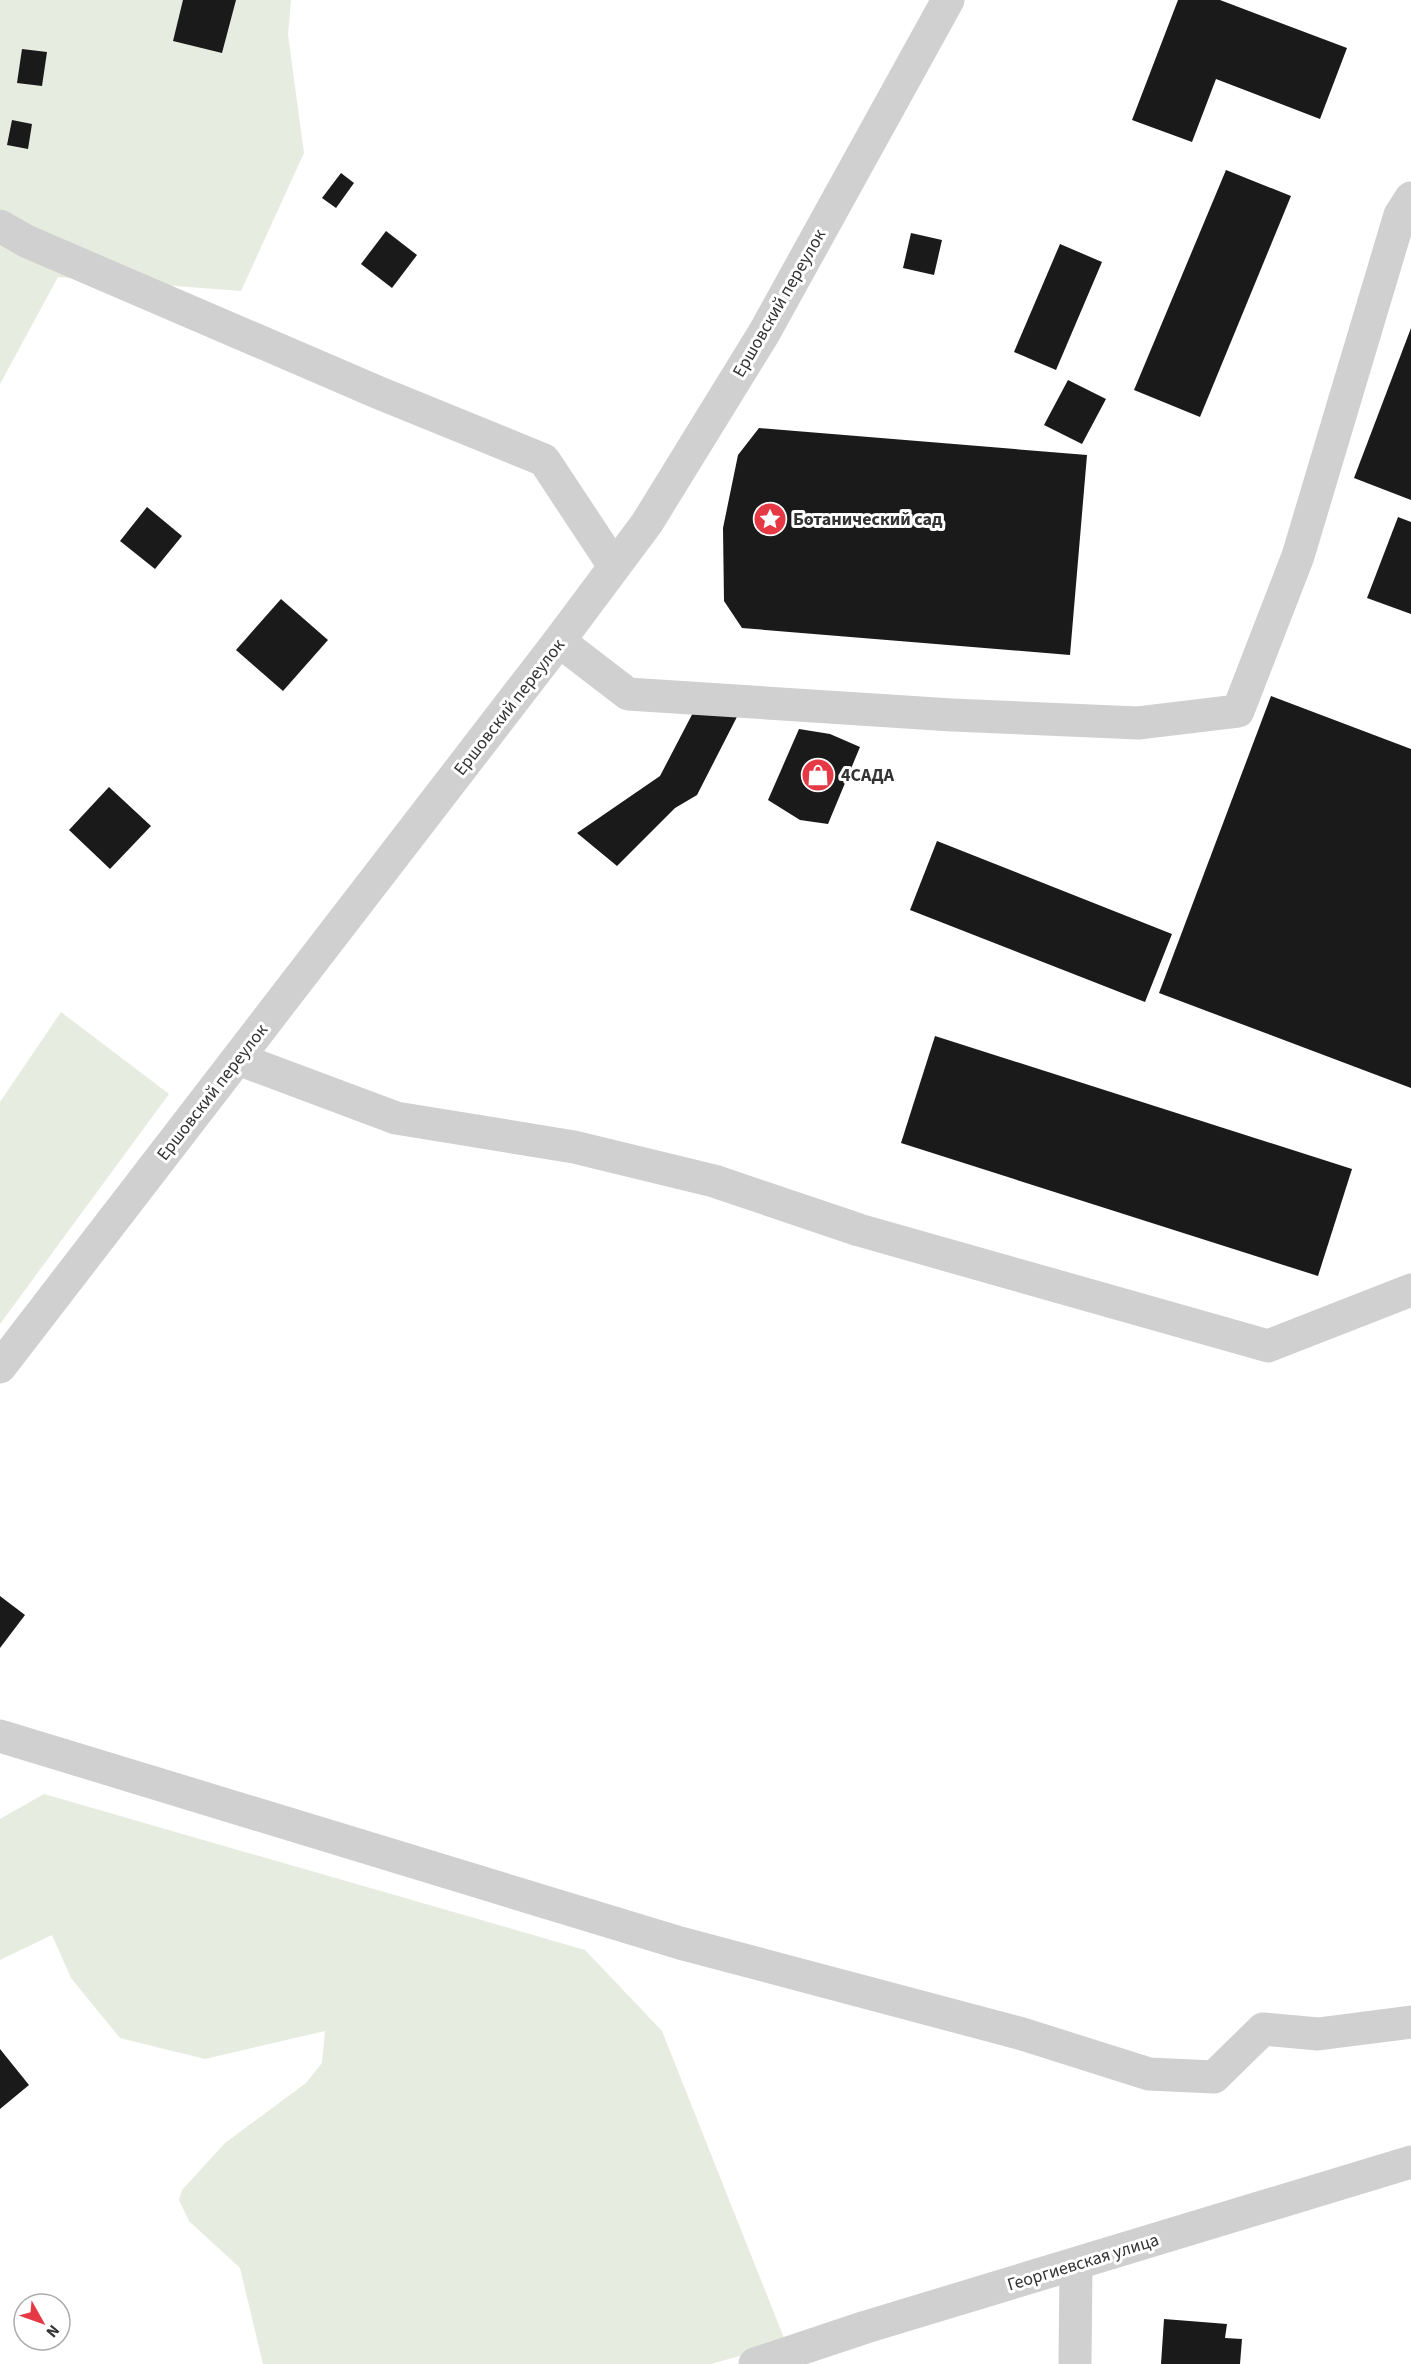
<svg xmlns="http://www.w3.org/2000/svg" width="1411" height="2364" font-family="'Source Sans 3',sans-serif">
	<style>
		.green { fill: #e6ecdf }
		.building { fill: #1a1a1a }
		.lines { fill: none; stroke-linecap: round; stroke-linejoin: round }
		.minor { stroke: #d0d0d0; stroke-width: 33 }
		.labels { text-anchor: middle; stroke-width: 6; stroke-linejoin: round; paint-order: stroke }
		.street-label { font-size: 18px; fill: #333; stroke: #fff }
		.poi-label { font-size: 18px; font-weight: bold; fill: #333; stroke: #fff; text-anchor: start }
	</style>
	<rect width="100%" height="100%" fill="#fff"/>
	<g class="green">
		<path d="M0 0H291L288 35 304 153 241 291 58 277 0 384Z"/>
		<path d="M61 1012 169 1094 0 1324V1102Z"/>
		<path d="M44 1794 585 1950 662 2031 786 2343 711 2364H263L240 2268 189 2221 179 2200 182 2190 225 2143 306 2083 322 2063 325 2031 205 2059 120 2038 71 1978 52 1935 0 1960V1819Z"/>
	</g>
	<g class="building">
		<path d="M183 0H236L222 53 173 41Z"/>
		<path d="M1178 0H1220L1347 48 1320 119 1216 79 1192 142 1132 120Z"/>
		<path d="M22 49 47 52 42 86 17 83Z"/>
		<path d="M12 120 32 124 28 149 7 145Z"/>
		<path d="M1226 170 1291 196 1200 417 1134 390Z"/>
		<path d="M341 173 354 183 336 208 322 198Z"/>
		<path d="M386 231 417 255 392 288 361 264Z"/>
		<path d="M911 233 942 240 934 275 903 268Z"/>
		<path d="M1060 244 1102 262 1056 370 1014 352Z"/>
		<path d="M1411 328V500L1354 478Z"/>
		<path d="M1068 380 1106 399 1082 444 1044 425Z"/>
		<path d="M759 428 1087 455 1070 655 742 628 724 601 723 528 738 455Z"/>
		<path d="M147 507 182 536 155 569 120 541Z"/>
		<path d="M1398 517 1411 522V614L1367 598Z"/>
		<path d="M281 599 328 640 283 691 236 650Z"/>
		<path d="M1271 696 1411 749V1088L1159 993Z"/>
		<path d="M697 705 741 709 697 795 675 808 617 866 577 833 660 776Z"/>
		<path d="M799 729 830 734 860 747 828 824 800 820 768 800Z"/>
		<path d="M109 787 151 826 110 869 69 830Z"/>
		<path d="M937 841 1172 934 1145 1002 910 910Z"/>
		<path d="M935 1036 1352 1169 1318 1276 901 1143Z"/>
		<path d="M0 1596 25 1615 0 1648Z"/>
		<path d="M0 2049 29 2085 0 2109Z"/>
		<path d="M1164 2319 1227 2324 1225 2338 1242 2339 1240 2364H1161Z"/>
	</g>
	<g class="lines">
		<g class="minor">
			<path d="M0 226 26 241 377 392 544 460 614 566"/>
			<path d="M559 641 628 694 952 715 1138 723 1238 711 1298 556 1400 215 1411 198"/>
			<path d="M238 1059 396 1118 574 1147 714 1181 859 1230 1268 1346 1411 1290"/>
			<path d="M0 1367 559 641 647 523 764 333 948 0"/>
			<path d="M0 1736 680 1943 1019 2033 1149 2074 1214 2077 1263 2029 1318 2034 1411 2022"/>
			<path d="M755 2364 866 2327 1411 2162"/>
			<path d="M1075 2364 1076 2265"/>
		</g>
	</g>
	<defs>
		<symbol id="sight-disc" viewBox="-11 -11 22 22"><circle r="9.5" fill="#e63946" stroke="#fff"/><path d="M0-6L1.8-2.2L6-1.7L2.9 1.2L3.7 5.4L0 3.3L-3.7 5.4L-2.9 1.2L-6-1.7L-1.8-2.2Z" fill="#fff"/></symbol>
		<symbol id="shop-disc" viewBox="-11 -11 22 22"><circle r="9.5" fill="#e63946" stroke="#fff"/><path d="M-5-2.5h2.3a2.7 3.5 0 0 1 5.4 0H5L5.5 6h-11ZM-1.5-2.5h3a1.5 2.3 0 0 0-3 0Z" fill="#fff"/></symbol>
	</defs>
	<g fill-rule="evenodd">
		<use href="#sight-disc" x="751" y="500" width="38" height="38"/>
		<use href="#shop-disc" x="799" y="756" width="38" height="38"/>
	</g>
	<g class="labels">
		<g class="street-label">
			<text transform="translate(779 303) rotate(-60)" y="6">Ершовский переулок</text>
			<text transform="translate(509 707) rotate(-52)" y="6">Ершовский переулок</text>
			<text transform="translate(212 1092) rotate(-52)" y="6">Ершовский переулок</text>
			<text transform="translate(1083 2262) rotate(-17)" y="6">Георгиевская улица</text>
		</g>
		<g class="poi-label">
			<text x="793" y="525">Ботанический сад</text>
			<text x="841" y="781">4САДА</text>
		</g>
	</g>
	<g transform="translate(42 2322) rotate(130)"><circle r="28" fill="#ffffff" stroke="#adadad" stroke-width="1.5"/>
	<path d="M0-4.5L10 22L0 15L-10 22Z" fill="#e63946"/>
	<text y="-9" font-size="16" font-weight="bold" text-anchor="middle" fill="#333333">N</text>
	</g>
</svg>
